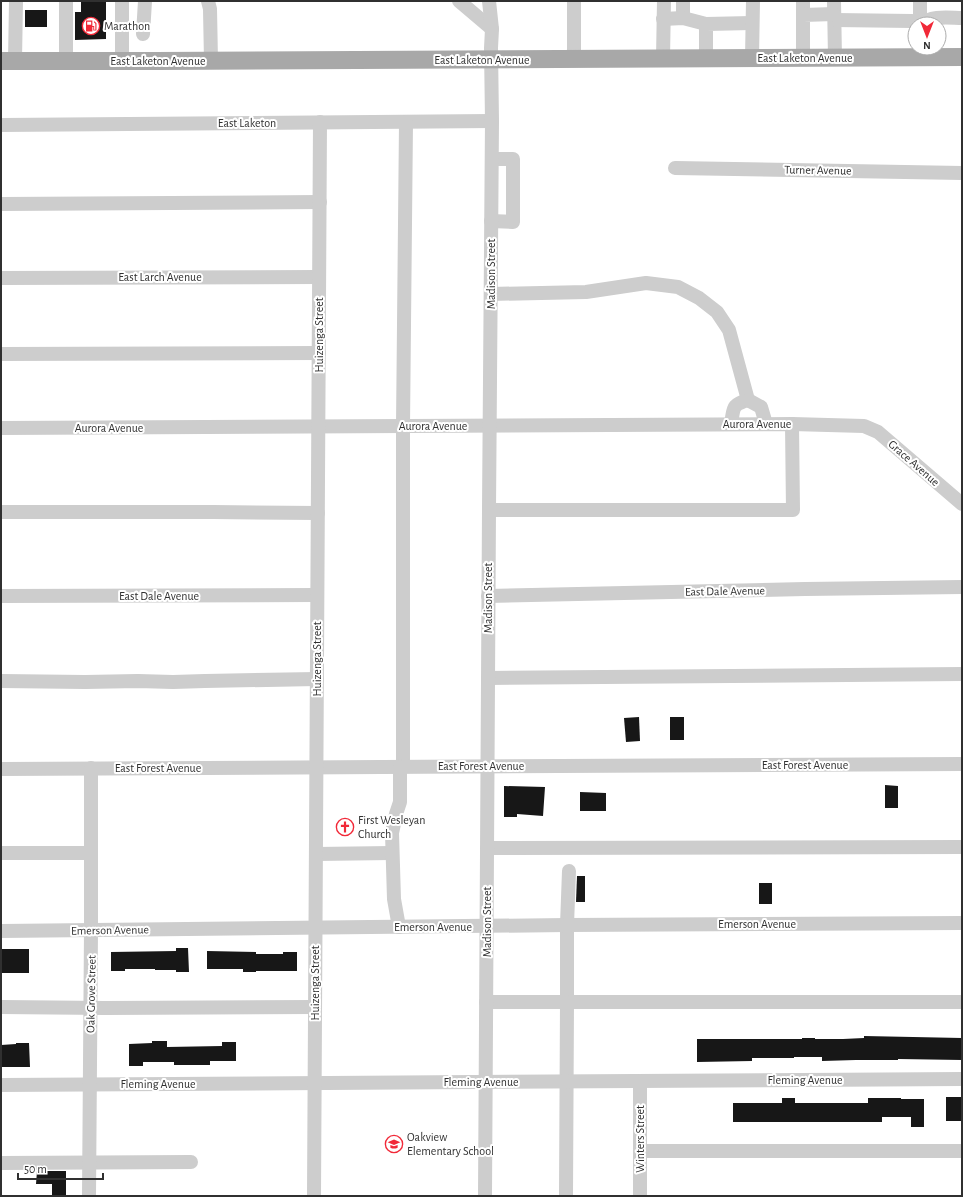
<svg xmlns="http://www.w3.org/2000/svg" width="963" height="1197" font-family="'Alegreya Sans',sans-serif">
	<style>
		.building { fill: #171717 }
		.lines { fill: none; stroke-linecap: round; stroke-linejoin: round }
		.minor { stroke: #cdcdcd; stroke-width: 14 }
		.major { stroke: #a8a8a8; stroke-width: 18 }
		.labels { text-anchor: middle; stroke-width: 4; stroke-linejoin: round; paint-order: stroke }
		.poi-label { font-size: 12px; fill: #303030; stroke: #fff; text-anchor: start }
		.street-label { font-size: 12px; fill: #303030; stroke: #fff }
	</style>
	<rect width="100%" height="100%" fill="#fff"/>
	<g class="building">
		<path d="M81 1H106V39L75 40V12H81Z"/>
		<rect x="25" y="10" width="22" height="17"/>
		<path d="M639 717 640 741 626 742 624 718Z"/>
		<rect x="670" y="717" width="14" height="23"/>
		<path d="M885 785 898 786V808H885Z"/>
		<path d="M504 786 545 787 543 816 517 814V817H504Z"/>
		<path d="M580 792 606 793V811H580Z"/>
		<path d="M577 876H585V902H576Z"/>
		<rect x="759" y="883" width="13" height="21"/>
		<path d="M176 948H188L189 972H176V970H155V969H125V971H111V952L176 951Z"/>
		<rect x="1" y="949" width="28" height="24"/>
		<path d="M207 951 256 952V954H283V952H297V971H256V972H243V969H207Z"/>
		<path d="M864 1036 962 1038V1060L898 1059V1060H856L822 1061V1057H794V1058H752V1061L697 1062V1039H802V1038H815V1039H843L864 1038Z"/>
		<path d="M152 1041H167V1047L222 1046V1042H236V1061H210V1065H174V1062H143V1066H129V1044L152 1043Z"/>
		<path d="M16 1043H29L30 1067H1V1045L16 1044Z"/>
		<rect x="946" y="1097" width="15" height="24"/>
		<path d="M782 1098H795V1103H868V1098H901V1099H924V1127H911V1117H882V1122H733V1103H782Z"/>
		<path d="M37 1171H66V1196H52V1184H36Z"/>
	</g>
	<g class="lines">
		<g class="minor">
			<path d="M208 1 210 9 211 61"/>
			<path d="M459 1 492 29"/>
			<path d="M834 1 835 58"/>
			<path d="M920 1V24"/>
			<path d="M803 15V1"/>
			<path d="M683 18V1"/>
			<path d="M663 19 683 18 706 24"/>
			<path d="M835 20 912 21 917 24"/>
			<path d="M922 24C931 15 950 18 962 18"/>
			<path d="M143 34 145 1"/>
			<path d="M574 58V1"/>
			<path d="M663 58 664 1"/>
			<path d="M706 58V24L752 23"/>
			<path d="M752 58 753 1"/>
			<path d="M803 58V15L834 14"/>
			<path d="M15 61 16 1"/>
			<path d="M66 61V1"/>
			<path d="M122 61V1"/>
			<path d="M1 125 492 121"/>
			<path d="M675 168 962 173"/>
			<path d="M1 204 320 202"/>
			<path d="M491 221 513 222V159H492"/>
			<path d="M1 278 319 277"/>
			<path d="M491 294 586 292 646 283 678 287 699 298 717 312 729 330 748 400C731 405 734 408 731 424"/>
			<path d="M1 354 319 353"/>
			<path d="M748 400 761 407 766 424"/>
			<path d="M1 428 792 424 864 426 878 432 962 504"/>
			<path d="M489 510H793L792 424"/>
			<path d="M1 512H213L318 513"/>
			<path d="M1 596 317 595"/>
			<path d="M488 596 805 589 962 587"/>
			<path d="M488 678 962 674"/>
			<path d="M1 681 85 682 138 681 173 682 205 681 317 679"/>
			<path d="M403 767V426L406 122"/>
			<path d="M1 769 962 764"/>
			<path d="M487 848 962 847"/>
			<path d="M1 853H91"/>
			<path d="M316 854 392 853"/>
			<path d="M569 871 567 925V1002H962"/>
			<path d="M399 927 394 899 392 833 396 814 400 802V767"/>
			<path d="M1 931 567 925 962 923"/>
			<path d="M486 1002H567L566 1196"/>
			<path d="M1 1007 105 1008 315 1007"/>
			<path d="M1 1085 962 1079"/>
			<path d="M640 1151H962"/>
			<path d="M1 1163 191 1162"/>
			<path d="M89 1196 91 930V768"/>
			<path d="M314 1196 320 122"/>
			<path d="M485 1196 489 510 492 121 491 48 492 29 489 1"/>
			<path d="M640 1196V1081"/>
		</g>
		<path class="major" d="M1 61H156L962 57"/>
	</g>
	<defs>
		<symbol id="fuel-ring" viewBox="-11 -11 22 22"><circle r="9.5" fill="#fff" stroke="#f12938" stroke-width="1.5"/><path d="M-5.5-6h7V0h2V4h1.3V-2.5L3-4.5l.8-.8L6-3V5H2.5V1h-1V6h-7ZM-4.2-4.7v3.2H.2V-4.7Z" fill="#f12938"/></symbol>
		<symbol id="church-ring" viewBox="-11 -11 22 22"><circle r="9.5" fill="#fff" stroke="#f12938" stroke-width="1.5"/><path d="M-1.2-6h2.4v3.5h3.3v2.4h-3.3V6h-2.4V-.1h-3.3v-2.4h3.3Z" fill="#f12938"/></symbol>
		<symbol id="school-ring" viewBox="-11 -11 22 22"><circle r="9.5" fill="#fff" stroke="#f12938" stroke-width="1.5"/><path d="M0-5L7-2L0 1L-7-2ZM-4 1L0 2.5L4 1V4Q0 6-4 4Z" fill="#f12938"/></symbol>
	</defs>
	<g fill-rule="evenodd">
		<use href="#fuel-ring" x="81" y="16" width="20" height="20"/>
		<use href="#church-ring" x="335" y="817" width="20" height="20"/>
		<use href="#school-ring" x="384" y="1134" width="20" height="20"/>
	</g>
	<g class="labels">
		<g class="poi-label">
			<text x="104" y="30">Marathon</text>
			<text x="358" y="824">First Wesleyan<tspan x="358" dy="14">Church</tspan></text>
			<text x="407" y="1141">Oakview<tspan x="407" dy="14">Elementary School</tspan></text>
		</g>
		<g class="street-label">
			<text x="805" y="62">East Laketon Avenue</text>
			<text x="482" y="64">East Laketon Avenue</text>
			<text x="158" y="65">East Laketon Avenue</text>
			<text x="247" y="127">East Laketon</text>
			<text transform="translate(818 170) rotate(1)" y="4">Turner Avenue</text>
			<text transform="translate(491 274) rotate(-90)" y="4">Madison Street</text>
			<text x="160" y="281">East Larch Avenue</text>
			<text transform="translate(319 335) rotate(-90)" y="4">Huizenga Street</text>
			<text x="757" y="428">Aurora Avenue</text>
			<text x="433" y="430">Aurora Avenue</text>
			<text x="109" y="432">Aurora Avenue</text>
			<text transform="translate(914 463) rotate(41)" y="4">Grace Avenue</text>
			<text transform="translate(725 591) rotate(-1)" y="4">East Dale Avenue</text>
			<text x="159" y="600">East Dale Avenue</text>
			<text transform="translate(488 598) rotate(-90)" y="4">Madison Street</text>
			<text transform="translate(317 659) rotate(-90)" y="4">Huizenga Street</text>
			<text x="805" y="769">East Forest Avenue</text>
			<text x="481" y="770">East Forest Avenue</text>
			<text x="158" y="772">East Forest Avenue</text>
			<text transform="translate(487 922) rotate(-90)" y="4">Madison Street</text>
			<text x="757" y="928">Emerson Avenue</text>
			<text x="433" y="931">Emerson Avenue</text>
			<text transform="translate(110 930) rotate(-1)" y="4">Emerson Avenue</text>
			<text transform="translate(315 983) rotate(-90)" y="4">Huizenga Street</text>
			<text transform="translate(91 994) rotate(-89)" y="4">Oak Grove Street</text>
			<text x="805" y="1084">Fleming Avenue</text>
			<text x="481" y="1086">Fleming Avenue</text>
			<text x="158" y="1088">Fleming Avenue</text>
			<text transform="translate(640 1139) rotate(-90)" y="4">Winters Street</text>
		</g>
	</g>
	<rect width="963" height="1197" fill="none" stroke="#303030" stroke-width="4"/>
	<g transform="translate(927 36) rotate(180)"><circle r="19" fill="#ffffff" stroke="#acacac"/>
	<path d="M0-3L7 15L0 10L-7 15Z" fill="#f12938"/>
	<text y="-6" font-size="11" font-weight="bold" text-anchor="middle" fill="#303030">N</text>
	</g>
	<path d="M18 1173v6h85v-6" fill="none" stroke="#303030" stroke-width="2"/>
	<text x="24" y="1173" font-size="12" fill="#303030" stroke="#ffffff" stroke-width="3" paint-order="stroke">50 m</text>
</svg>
